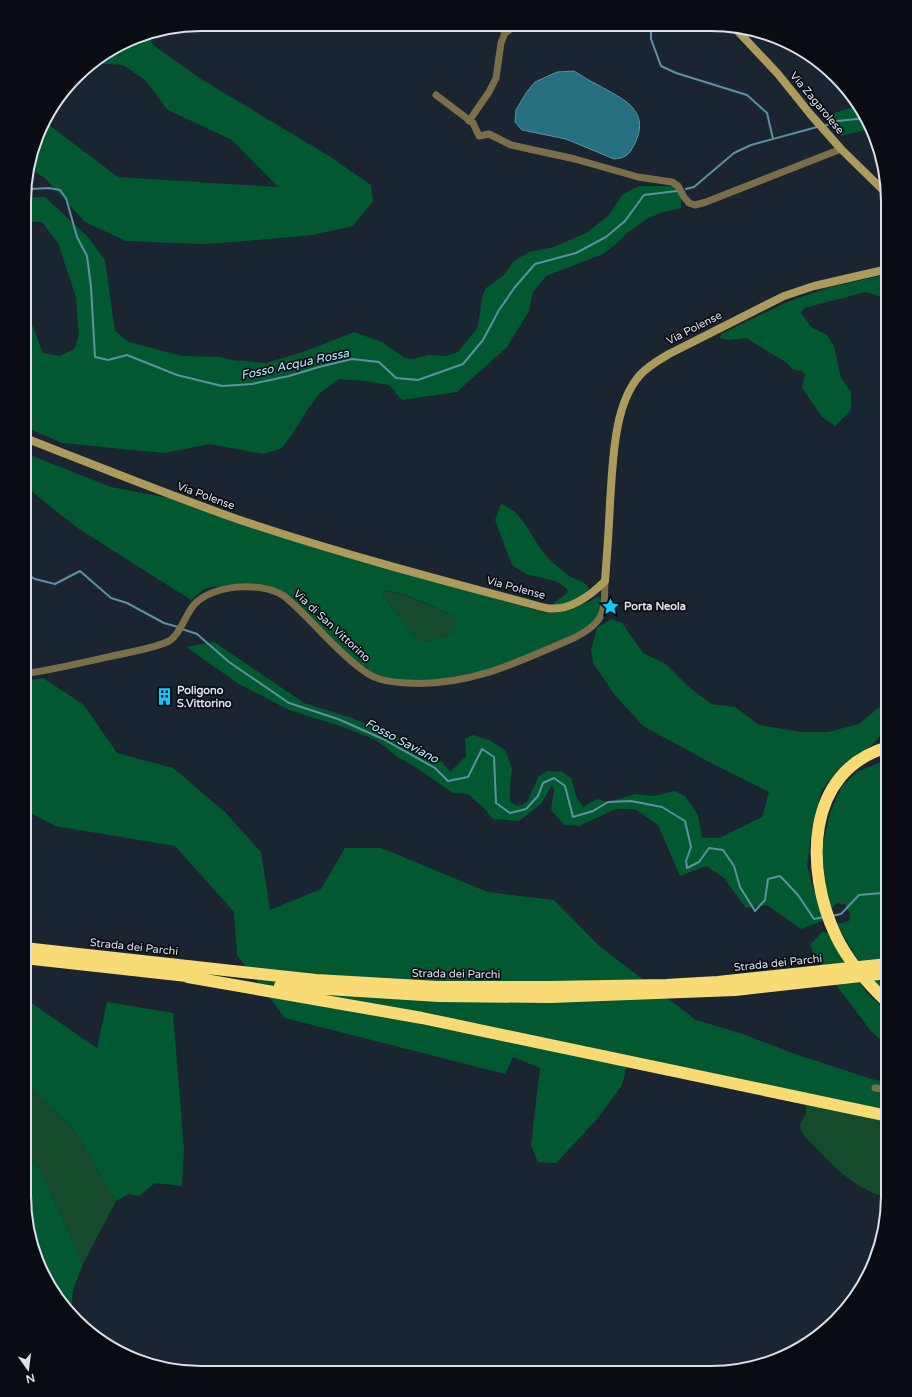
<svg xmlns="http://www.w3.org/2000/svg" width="912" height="1397" font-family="'Varela Round',sans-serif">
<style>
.green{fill:#154a2d}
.forest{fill:#025931;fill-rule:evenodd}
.water{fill:#266f80;stroke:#5c91a0}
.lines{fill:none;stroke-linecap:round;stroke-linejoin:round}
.stream{stroke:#5c91a0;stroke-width:2}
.street{stroke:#7b6f49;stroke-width:7}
.secondary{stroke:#ad9b5c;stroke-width:8}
.highway{stroke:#f9db76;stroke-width:12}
.highway-bridge{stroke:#f9db76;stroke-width:12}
.labels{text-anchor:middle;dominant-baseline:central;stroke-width:3.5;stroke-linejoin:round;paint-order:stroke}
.street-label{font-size:11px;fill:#dbe1eb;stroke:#090d13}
.poi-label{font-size:11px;font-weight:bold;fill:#dbe1eb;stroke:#090d13;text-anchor:start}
.water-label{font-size:12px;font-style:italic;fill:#b5eeff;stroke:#090d13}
.rim{fill:none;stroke:#dbe1eb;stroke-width:2}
</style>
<rect width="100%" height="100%" fill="#1b2431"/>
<!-- green -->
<path class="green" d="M384,590C409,595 433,606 456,618V627L450,635L426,642L416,638L382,595Z
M24,1084L38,1095L73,1128L116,1201L83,1264L41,1172L24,1149Z
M806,1103L888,1121V1198C858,1190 835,1169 815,1147C810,1142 803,1136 801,1130C798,1123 804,1119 806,1113C806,1110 806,1107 806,1103Z"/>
<!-- forest -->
<path class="forest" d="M144,33H148L153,45L201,79L329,156L371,185L373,201L353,226L313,235L235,242L202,244L126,241L85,222L45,178L29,168L45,122L118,177L278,187L232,140L168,110L145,80L123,65L93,63Z
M836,77L851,93L872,128L841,136L828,115L853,107Z
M639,186H672L678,188L681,196V208L660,213L645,220L627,233L616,244L603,254L546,276L533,292L529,311L507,347L457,392L402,400L389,385L364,381L339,379L320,393L307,410L297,427L282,448L263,454L210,444L164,453L62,443L25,427V316L31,322L43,353L60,356L74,349L79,336L76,297L58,243L42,222H30L25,224L26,198L45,197L87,236L105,260L115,331L129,342L182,356L220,357L232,360L266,363L306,351L354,332L382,342L405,358L413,359L428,355L446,356L458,352L478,327L482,297L486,288L503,276L514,261L529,252L554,247L586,233L608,216L623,194Z
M888,274V296L882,297L866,292L804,308L801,313L811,327L827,335L834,346L841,378L851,392V410L835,426L822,417L802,388L805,374L802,371L792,369L787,363L746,338L729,340L720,338L721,334L787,302L827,288Z
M25,453L111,487L169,498L423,578L547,613C567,612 583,605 599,596L601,601L600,614L593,622L579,632L516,660L459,678L427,681L390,679L375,675L352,658L291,598L250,585L211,587L203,590L191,600L76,527L25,486ZM384,590C409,594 434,606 456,618V627L450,635L426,642L416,638L382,595Z
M501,504C525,512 532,542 549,559C556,565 564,572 571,577C579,582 583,579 589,588L587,595L555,607L554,603L568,592L567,589L558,582L526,574L512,565L495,520Z
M611,619L622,623L643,653L666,664L688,686L711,704L735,707L759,725L802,732H828L859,724L888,700V726L872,745L839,769L822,790L813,823L807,865L814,891L826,887L822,848L830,813L842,786L857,772L888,759V948L882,951L888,957V996C866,975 851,950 837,924L849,921L850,914L845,904L836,903L822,921L801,929L767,905L746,908L724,878L706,866L680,876L658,825L635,809H616L579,826L564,825L551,810L554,790L552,785L541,804L519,821L493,819L483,807L468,794L453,793L414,766L399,758L376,740L340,726L289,710L239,684L186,647L214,642L304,703L352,718L426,749L443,763L450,772L466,756L465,739L473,735L489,740L505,750L512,768L510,787V802L518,806L527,802L539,776L547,771L562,772L571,778L577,798L583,807L597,799L608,802L636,794L653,796L675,791L685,796L698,815L702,838H719L762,817L769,792L711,763L643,726L614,694L593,663L591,650L597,628Z
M43,678L84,705L117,753L173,768L225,812L261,852L270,910L321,889L345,848H381L488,892L554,900L598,945L696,1020L743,1034L792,1053L871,1079L888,1082V1114L627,1065L622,1085L598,1118L556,1163L538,1162L531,1145L540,1068L513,1057L505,1074L285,1018L237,955L234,912L175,846L55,826L25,810V681Z
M822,932L828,933L844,961L867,993L888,1013V1047L871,1031L815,957L810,945Z
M24,998L97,1048L107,1002L173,1013L184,1148L182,1186L155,1183L139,1196L129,1194L116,1201L73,1128L38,1095L24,1084Z
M24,1149L41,1172L83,1264L73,1290L71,1314L61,1304L38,1264L24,1196Z"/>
<!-- water -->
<path class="water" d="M574,71C582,76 590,81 598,85C621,98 650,109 636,141C630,153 628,158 614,159L566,139L522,130L515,122L516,110L526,93L535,82L557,72Z"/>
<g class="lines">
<!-- stream -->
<path class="stream" d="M532,25L547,29L569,25
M651,25V39L661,66L676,73L747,95L767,113L773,139
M824,126L838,121L866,118
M686,189L694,187L734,153L751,145L817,127
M26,195L31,189L49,188L60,190L66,198L77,237L87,256L91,287L95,357L108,360L127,355L177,375L222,386L252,384L289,376L319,367L352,359L379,362L396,378L418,380L463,364L483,340L499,310L515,287L535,264L576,253L606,237L625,221L644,195L677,191
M25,573L35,579L55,584L80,571L111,598L127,603L164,623L178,627
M182,629L197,634L229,662L289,703L338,719L383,739L435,768L448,781L468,777L482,749L494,757L496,803L510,813L526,809L538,796L543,783L554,778L565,786L573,817L593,811L608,802L631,801L662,807L685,821L691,847L686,861L687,868L699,862L709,848L723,850L734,866L740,887L755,911L765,900L768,879L780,876L798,895L814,919L824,917
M832,916L841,914L859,895L882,893L888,894"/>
<!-- street -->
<path class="street" d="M499,25L505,33
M436,95L473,123L479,136L489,134L511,145L575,159L638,177L672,182L678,186L684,197L689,203L695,205L706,202L841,149
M469,121L489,92L496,78L501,43L505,33L516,25
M25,674C56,669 86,662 117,655C134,651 151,649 167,642C179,637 185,616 193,606C211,584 262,581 284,596C312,619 334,650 364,671C377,681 392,682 407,683C470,687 520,661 576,637C606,621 604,612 605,581
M875,1088L888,1090"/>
<!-- secondary -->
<path class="secondary" d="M733,26L778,74L811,115L841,149L887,194
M25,438C97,466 168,495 240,520C341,554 444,581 546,608C569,612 590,596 605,581C607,555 609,528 610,502C613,464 613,405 640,375C648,366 659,360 669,354L784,296L814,286L888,269"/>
<!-- highway -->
<path class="highway" d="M24,948L316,980L438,987H549
M24,958L196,977
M188,977L422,1018L888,1116
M280,986L439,996L550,997
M888,1003C868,984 848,961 836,936C805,871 804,771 888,747"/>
<!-- highway-bridge -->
<path class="highway-bridge" d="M549,987L666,985L718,982L888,964
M550,997L735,990L888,973"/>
</g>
<!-- icons -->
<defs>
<symbol id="sight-bare" viewBox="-9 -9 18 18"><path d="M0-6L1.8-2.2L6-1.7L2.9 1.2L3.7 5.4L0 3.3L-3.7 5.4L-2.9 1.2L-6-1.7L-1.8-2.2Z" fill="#10cafa" stroke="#090d13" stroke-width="2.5" paint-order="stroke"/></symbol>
<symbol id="building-bare" viewBox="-9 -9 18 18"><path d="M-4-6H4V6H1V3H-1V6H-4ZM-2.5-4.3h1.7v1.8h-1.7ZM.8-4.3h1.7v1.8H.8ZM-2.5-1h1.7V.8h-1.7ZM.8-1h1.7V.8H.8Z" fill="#10cafa" stroke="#090d13" stroke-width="2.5" paint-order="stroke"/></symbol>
</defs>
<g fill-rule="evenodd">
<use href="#sight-bare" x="598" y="594" width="25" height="25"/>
<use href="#building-bare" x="152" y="684" width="25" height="25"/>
</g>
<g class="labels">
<!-- street labels -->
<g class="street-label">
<text transform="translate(817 103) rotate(50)">Via Zagarolese</text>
<text transform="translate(694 328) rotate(-27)">Via Polense</text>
<text transform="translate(206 496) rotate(20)">Via Polense</text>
<text transform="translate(516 588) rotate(15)">Via Polense</text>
<text transform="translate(332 626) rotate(43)">Via di San Vittorino</text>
<text transform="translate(134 947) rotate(6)">Strada dei Parchi</text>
<text transform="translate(778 963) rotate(-6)">Strada dei Parchi</text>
<text transform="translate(456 974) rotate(1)">Strada dei Parchi</text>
</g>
<!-- poi labels -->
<g class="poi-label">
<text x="624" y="606">Porta Neola</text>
<text x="177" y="690">Poligono<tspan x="177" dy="13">S.Vittorino</tspan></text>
</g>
<!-- water labels -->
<g class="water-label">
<text transform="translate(295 364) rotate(-12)">Fosso Acqua Rossa</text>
<text transform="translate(402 741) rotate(28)">Fosso Saviano</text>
</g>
</g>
<!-- crop -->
<path d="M0 0H912V1397H0ZM201 31H711A170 170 0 0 1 881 201V1196A170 170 0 0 1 711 1366H201A170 170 0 0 1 31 1196V201A170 170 0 0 1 201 31Z" fill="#090d13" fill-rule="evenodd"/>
<path class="rim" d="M201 31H711A170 170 0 0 1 881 201V1196A170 170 0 0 1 711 1366H201A170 170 0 0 1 31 1196V201A170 170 0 0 1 201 31Z"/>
<!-- north arrow -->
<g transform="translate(28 1369) rotate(166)" stroke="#090d13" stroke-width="3" paint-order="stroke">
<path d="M0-3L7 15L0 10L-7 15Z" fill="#dbe1eb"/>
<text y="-6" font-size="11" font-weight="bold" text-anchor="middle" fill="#dbe1eb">N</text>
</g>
</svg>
